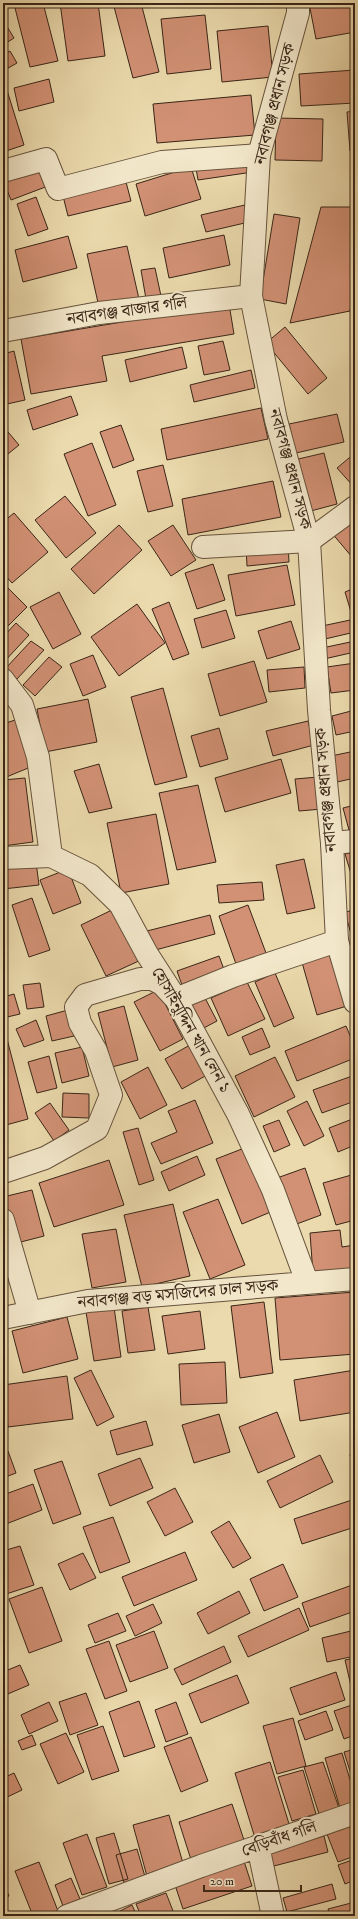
<svg xmlns="http://www.w3.org/2000/svg" width="358" height="1919" font-family="'IM FELL DW Pica','Noto Serif Bengali',serif">
<style>
.building{fill:#d29175;stroke:#392517}
.lines{fill:none;stroke-linecap:round;stroke-linejoin:round}
.minor-casing{stroke:#66523c;stroke-width:24}
.tertiary-casing{stroke:#66523c;stroke-width:24}
.minor{stroke:#f2e7ca;stroke-width:22}
.tertiary{stroke:#f2e7ca;stroke-width:22}
.labels{text-anchor:middle;dominant-baseline:central;stroke-width:4;stroke-linejoin:round;paint-order:stroke}
.street-label{font-size:17px;fill:#392517;stroke:#f2e7ca}
</style>
<rect width="100%" height="100%" fill="#ebdaad"/>
<filter id="stains"><feTurbulence type="fractalNoise" baseFrequency=".005" numOctaves="4"/><feColorMatrix values="0 0 0 0 .2 0 0 0 0 .09 0 0 0 0 .02 0 0 0 .5 -.17"/></filter>
<radialGradient id="worn" r=".72"><stop offset=".6" stop-color="#630" stop-opacity="0"/><stop offset="1" stop-color="#630" stop-opacity=".3"/></radialGradient>
<!-- building -->
<path class="building" d="M43,3L58,61L30,67L14,4Z
M60,3H98L105,56L68,61Z
M113,3H141L159,72L133,78Z
M210,3H243L210,6Z
M309,3H355V32L316,39Z
M205,15L211,69L167,74L161,19Z
M3,20L14,38L3,45Z
M268,26L273,77L222,82L217,31Z
M10,51L17,63L3,71V55Z
M355,70V103L301,106L299,74Z
M49,79L54,102L19,111L14,88Z
M6,87L24,145L3,152V88Z
M251,95L255,135L157,143L153,104Z
M355,111V150L350,151L347,112Z
M276,118L323,119L322,161L275,160Z
M251,160L253,172L198,180L196,168Z
M41,166L48,186L11,200L3,180Z
M191,167L201,199L145,216L136,184Z
M126,182L131,201L68,216L63,196Z
M36,197L48,229L28,236L17,204Z
M245,205L249,222L206,232L201,215Z
M321,207H355V291L353,292L350,311L290,323Z
M274,214L300,218L286,304L260,299Z
M224,235L230,265L169,278L163,248Z
M68,236L77,268L23,282L15,250Z
M127,246L139,299L99,307L87,254Z
M155,268L161,296L146,299L141,270Z
M229,304L234,334L102,356L107,381L31,394L21,339Z
M285,327L327,378L308,394L266,343Z
M223,341L230,370L204,375L198,346Z
M182,347L187,368L130,382L125,360Z
M14,351L25,400L7,404L3,386V354Z
M251,370L255,388L194,402L190,385Z
M71,396L78,415L33,430L27,410Z
M261,408L268,439L167,460L161,429Z
M337,414L344,442L296,453L289,424Z
M121,425L134,460L113,468L100,432Z
M3,426L19,445L3,458Z
M92,443L116,505L88,516L64,454Z
M324,453L337,504L307,512L294,460Z
M355,453V487H354L337,468Z
M163,465L173,506L148,512L137,471Z
M273,481L281,517L188,535L182,499Z
M65,496L96,533L66,558L35,520Z
M14,513L48,552L12,583L3,573V522Z
M355,516V555L352,557L331,532Z
M119,525L142,550L94,594L71,569Z
M173,525L196,560L171,576L148,541Z
M288,544L289,562L247,566L246,548Z
M213,564L225,600L197,609L185,573Z
M287,565L295,605L236,616L228,575Z
M5,585L27,607L3,631V588Z
M355,588V610L351,612L345,592Z
M59,592L81,634L53,649L30,607Z
M169,602L189,654L173,660L152,609Z
M137,604L165,643L119,676L91,637Z
M226,610L235,638L202,648L194,619Z
M355,619V632L325,639L322,626Z
M291,621L300,649L267,659L258,631Z
M16,623L29,635L3,663V637Z
M31,641L44,650L17,679L5,669Z
M355,641V652L324,659L322,648Z
M93,655L106,687L83,696L70,664Z
M49,657L62,667L35,696L23,685Z
M254,661L267,702L220,716L208,674Z
M355,663V690L331,693L327,667Z
M304,667L305,688L269,692L267,670Z
M163,688L187,777L155,785L131,697Z
M3,691L11,700L3,707Z
M88,699L97,742L45,752L37,709Z
M355,710V731L336,735L332,716Z
M15,720L33,766L4,778L3,724Z
M308,721L314,745L273,756L266,731Z
M219,728L228,759L200,767L191,736Z
M355,751V778L337,782L331,756Z
M281,759L291,793L225,812L215,778Z
M99,764L112,808L89,813L74,771Z
M318,777L322,809L299,811L295,779Z
M25,778L33,842L3,846V780Z
M198,785L216,862L177,870L159,793Z
M355,805V829L349,830L343,808Z
M156,814L169,884L121,893L107,823Z
M355,852V887L345,854Z
M304,859L315,908L287,914L276,865Z
M36,862L39,885L3,889V866Z
M68,869L81,903L53,914L40,880Z
M262,882L264,900L219,903L217,885Z
M32,898L50,950L29,957L12,905Z
M248,905L266,953L236,964L219,916Z
M116,908L141,960L106,976L81,925Z
M355,910V949L345,912Z
M210,915L215,934L148,952L143,932Z
M331,950L347,1006L317,1015L301,959Z
M219,956L225,972L183,988L177,971Z
M275,973L294,1018L274,1027L255,982Z
M247,982L265,1019L228,1036L211,998Z
M40,983L44,1007L27,1009L23,985Z
M158,990L183,1039L160,1051L134,1002Z
M14,994L20,1014L3,1018V997Z
M204,996L217,1021L200,1030L186,1005Z
M124,1006L138,1060L112,1067L98,1013Z
M68,1010L74,1036L52,1041L46,1016Z
M36,1020L44,1040L24,1047L16,1029Z
M346,1026L355,1047V1058L297,1081L285,1051Z
M262,1028L270,1047L250,1055L242,1037Z
M7,1039L28,1119L6,1125L3,1115V1040Z
M190,1045L207,1075L182,1089L165,1059Z
M82,1047L89,1076L62,1083L55,1053Z
M49,1056L57,1088L37,1093L28,1062Z
M275,1057L295,1097L254,1117L235,1076Z
M148,1067L167,1105L140,1119L121,1082Z
M355,1075V1101L322,1113L313,1090Z
M63,1093L89,1094V1118L62,1117Z
M195,1100L213,1143L161,1164L151,1143L177,1132L168,1111Z
M307,1101L324,1136L304,1146L287,1111Z
M50,1103L69,1130L54,1141L35,1113Z
M355,1118V1145L338,1152L329,1128Z
M279,1120L290,1145L274,1152L263,1126Z
M138,1128L154,1180L139,1185L123,1132Z
M247,1147L273,1211L242,1224L216,1159Z
M197,1156L205,1175L169,1191L161,1172Z
M109,1160L124,1205L54,1227L39,1183Z
M305,1168L321,1215L294,1225L277,1178Z
M355,1174V1220L336,1225L323,1183Z
M32,1190L44,1236L13,1244L3,1204V1197Z
M218,1199L245,1265L210,1279L183,1212Z
M173,1204L190,1276L142,1287L124,1215Z
M116,1229L126,1282L92,1288L82,1234Z
M340,1230L342,1247L355,1245V1270L313,1274L310,1233Z
M355,1292V1354L280,1360L275,1298Z
M264,1302L273,1373L240,1378L231,1306Z
M114,1307L121,1357L94,1361L86,1312Z
M148,1307L155,1350L128,1353L122,1311Z
M200,1311L205,1349L168,1354L162,1316Z
M67,1317L78,1359L23,1373L12,1331Z
M225,1362L227,1403L181,1405L179,1364Z
M91,1370L114,1417L97,1426L74,1378Z
M355,1370V1412L300,1421L294,1380Z
M67,1376L73,1419L8,1427L3,1385Z
M277,1412L295,1457L258,1473L239,1427Z
M219,1414L230,1452L194,1463L182,1425Z
M146,1421L153,1445L117,1455L110,1431Z
M8,1451L16,1473L3,1478V1453Z
M355,1453V1470L350,1455Z
M320,1455L333,1482L280,1508L267,1481Z
M140,1458L153,1488L110,1506L98,1474Z
M62,1461L81,1514L53,1524L34,1470Z
M33,1484L42,1510L6,1524L3,1515V1495Z
M175,1488L193,1522L165,1536L147,1502Z
M355,1499V1527L302,1544L294,1519Z
M113,1517L130,1562L100,1573L83,1527Z
M229,1521L251,1558L233,1568L211,1532Z
M20,1546L34,1585L3,1595V1551Z
M185,1552L197,1580L134,1606L122,1577Z
M83,1553L96,1578L70,1590L58,1564Z
M283,1564L298,1597L264,1611L250,1579Z
M355,1584V1611L310,1627L302,1603Z
M42,1587L62,1641L29,1653L9,1599Z
M239,1591L250,1613L208,1634L197,1613Z
M153,1604L162,1623L135,1636L126,1616Z
M299,1608L309,1630L248,1657L238,1636Z
M118,1613L126,1631L95,1643L88,1625Z
M355,1630V1656L327,1662L322,1638Z
M154,1631L168,1668L130,1682L116,1645Z
M109,1641L127,1691L105,1699L86,1649Z
M224,1646L231,1662L182,1685L174,1669Z
M355,1658V1685L351,1686L345,1660Z
M20,1665L29,1685L3,1696V1672Z
M336,1672L345,1700L300,1715L290,1688Z
M237,1675L249,1703L201,1723L189,1694Z
M86,1693L98,1725L70,1735L59,1702Z
M139,1701L155,1747L124,1757L109,1712Z
M49,1702L58,1721L29,1734L21,1715Z
M176,1702L188,1734L166,1742L155,1710Z
M355,1704V1735L344,1739L334,1711Z
M326,1711L333,1730L305,1740L298,1721Z
M293,1718L306,1766L277,1774L263,1726Z
M103,1726L119,1771L92,1780L77,1735Z
M66,1733L84,1772L58,1784L40,1744Z
M32,1735L36,1745L22,1750L18,1741Z
M191,1737L208,1781L181,1792L164,1747Z
M355,1749V1787L344,1752Z
M342,1753L355,1796V1803L340,1808L325,1758Z
M270,1762L290,1827L255,1838L235,1773Z
M323,1762L339,1808L319,1814L304,1767Z
M303,1770L316,1814L292,1821L278,1777Z
M14,1773L22,1790L3,1799V1778Z
M232,1804L247,1849L193,1866L179,1822Z
M169,1815L185,1870L148,1880L133,1825Z
M355,1818V1856L338,1862L325,1829Z
M114,1833L128,1879L109,1884L96,1838Z
M87,1834L107,1887L82,1895L63,1843Z
M324,1836L328,1852L270,1867L266,1851Z
M137,1849L146,1880L125,1886L116,1855Z
M243,1858L252,1886L183,1909L174,1882Z
M355,1859V1880L345,1884L338,1865Z
M39,1862L58,1911L45,1916H33L15,1871Z
M71,1878L80,1899L63,1906L55,1885Z
M3,1882L9,1896L3,1899Z
M332,1884L336,1899L287,1912L283,1898Z
M166,1893L175,1916H141L136,1904Z
M355,1902V1916H330L328,1909Z
M132,1905L137,1916H115L114,1914Z
M269,1911L270,1916H248Z"/>
<g class="lines">
<defs>
<path id="minor" d="M3,171L46,159L58,189L162,162L259,155
M3,331L99,313L251,296
M203,547L309,541L355,507
M3,680L22,705L38,757L51,856
M332,843L355,841
M3,858L51,856L90,875L120,904L147,954L176,999L238,1114L273,1190L307,1282
M3,1172L45,1158L97,1129L111,1095L96,1051L80,1023L76,1007L85,995L140,979H152L162,984L176,999L233,976L337,941
M3,1220L30,1313
M3,1318L88,1301L355,1279
M258,1846L273,1916
M67,1916L201,1866L355,1813"/>
<path id="tertiary" d="M298,3V13L259,155L251,296L276,420L309,541L319,710L332,843L337,941L355,1002"/>
</defs>
<!-- minor casing -->
<use href="#minor" class="minor-casing"/>
<!-- tertiary casing -->
<use href="#tertiary" class="tertiary-casing"/>
<!-- minor -->
<use href="#minor" class="minor"/>
<!-- tertiary -->
<use href="#tertiary" class="tertiary"/>
</g>
<g class="labels">
<!-- street labels -->
<g class="street-label">
<text transform="translate(275 104) rotate(-76)">নবাবগঞ্জ প্রধান সড়ক</text>
<text transform="translate(127 311) rotate(-8)">নবাবগঞ্জ বাজার গলি</text>
<text transform="translate(290 469) rotate(75)">নবাবগঞ্জ প্রধান সড়ক</text>
<text transform="translate(326 790) rotate(-95)">নবাবগঞ্জ প্রধান সড়ক</text>
<text transform="translate(191 1030) rotate(60)">হোসাইনুদ্দিন খান লেন ১</text>
<text transform="translate(178 1294) rotate(-5)">নবাবগঞ্জ বড় মসজিদের ঢাল সড়ক</text>
<text transform="translate(279 1839) rotate(-19)">বেড়িবাঁধ গলি</text>
</g>
</g>
<!-- margin -->
<rect width="358" height="1919" fill="none" stroke="#ebdaad" stroke-width="16"/>
<rect x="4" y="4" width="350" height="1911" fill="none" stroke="#392517" stroke-width="2"/>
<rect x="8" y="8" width="342" height="1903" fill="none" stroke="#392517"/>
<!-- scale -->
<path d="M204 1885v6h97v-6" fill="none" stroke="#392517" stroke-width="2"/>
<text x="210" y="1885" font-size="12" fill="#392517" stroke="#f2e7ca" stroke-width="3" paint-order="stroke">20 m</text>
<rect width="100%" height="100%" filter="url(#stains)"/>
<rect width="100%" height="100%" fill="url(#worn)"/>
</svg>
